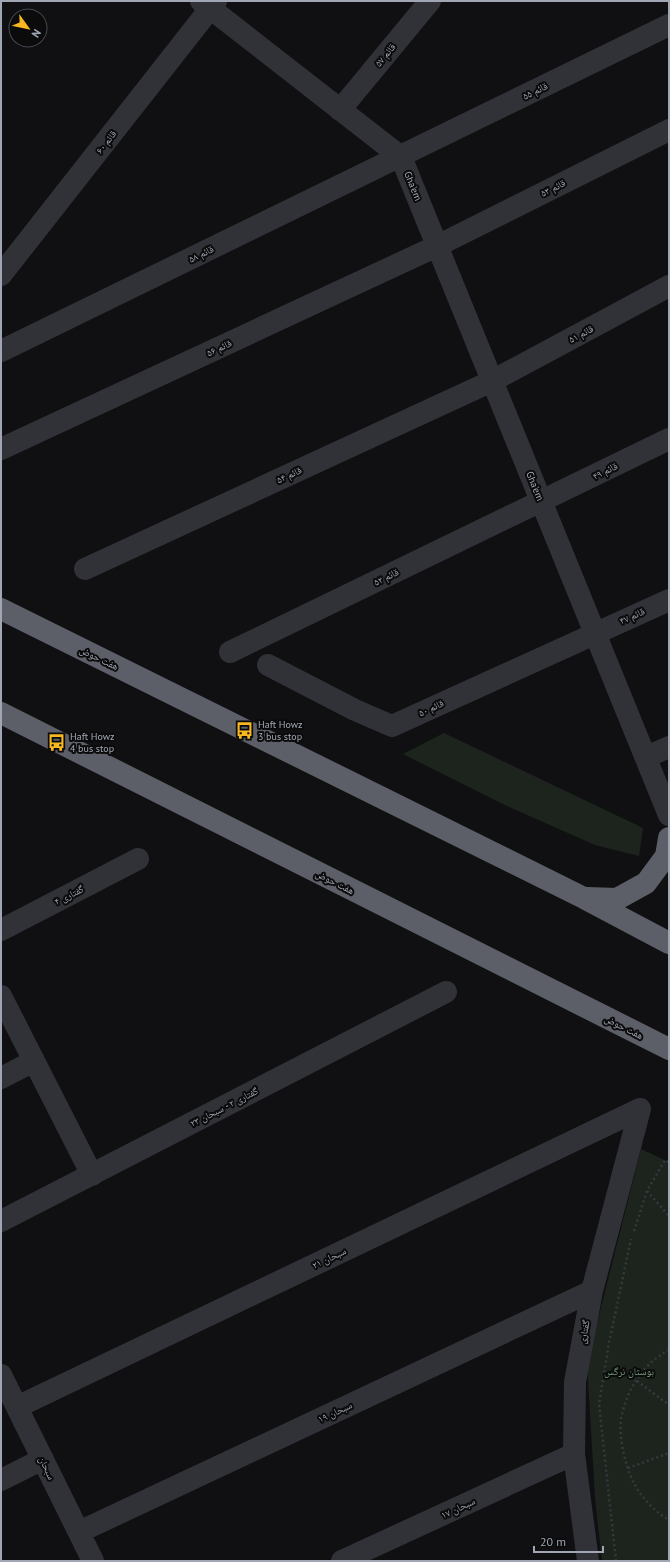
<svg xmlns="http://www.w3.org/2000/svg" width="670" height="1562" font-family="'PT Sans','Noto Naskh Arabic',sans-serif">
<style>
.green{fill:#1c241d}
.lines{fill:none;stroke-linecap:round;stroke-linejoin:round}
.path{stroke:#37393e;stroke-width:2.5;stroke-dasharray:2 3;stroke-linecap:butt}
.minor{stroke:#313237;stroke-width:22}
.highway{stroke:#5d5f68;stroke-width:22}
.labels{text-anchor:middle;dominant-baseline:central;stroke-width:4;stroke-linejoin:round;paint-order:stroke}
.street-label{font-size:10px;fill:#a0a6b3;stroke:#0b0b0c}
.poi-label{font-size:10px;fill:#a0a6b3;stroke:#0b0b0c;text-anchor:start}
.park-label{font-size:10px;fill:#769f7a;stroke:#0b0b0c}
</style>
<rect width="100%" height="100%" fill="#101012"/>
<!-- green -->
<path class="green" d="M444,733L643,828L639,856L595,845L507,806L403,754Z
M641,1149L669,1162V1561H602L595,1498L587,1363Z"/>
<g class="lines">
<!-- path -->
<path class="path" d="M647,1191L669,1216
M634,1231L647,1191L665,1160L669,1162
M669,1350C644,1363 628,1388 622,1414C617,1431 625,1467 634,1483C640,1496 656,1513 669,1520
M637,1381L669,1405
M628,1468L669,1453
M616,1561L599,1404L609,1343L631,1239"/>
<!-- minor -->
<path class="minor" d="M201,1L401,157L669,815
M340,110L430,1
M1,275L216,1
M1,351L669,25
M1,449L437,246L669,130
M85,569L492,381L669,286
M230,652L669,439
M268,665L355,710L392,726L669,600
M646,757L669,747
M1,930L138,859
M1,996L92,1175
M1,1078L34,1061
M1,1221L446,992
M1,1375L93,1561
M17,1407L640,1109
M1,1480L43,1459
M79,1532L592,1291
M342,1561L574,1454
M588,1561L574,1454L575,1382L592,1291L640,1109"/>
<!-- highway -->
<path class="highway" d="M1,609L584,898L669,943
M1,713L669,1049
M587,898L617,899L646,883L666,856L669,838"/>
</g>
<!-- icons -->
<defs>
<symbol id="bus-bare" viewBox="-9 -9 18 18"><path d="M-5-6H5V4H4V6H2V4H-2V6H-4V4H-5ZM-3.5-4V0h7V-4ZM-3.5 1.2v1.5H-2V1.2ZM2 1.2v1.5H3.5V1.2Z" fill="#f9b720" stroke="#0b0b0c" stroke-width="2.5" paint-order="stroke"/></symbol>
</defs>
<g fill-rule="evenodd">
<use href="#bus-bare" x="232" y="718" width="25" height="25"/>
<use href="#bus-bare" x="44" y="730" width="25" height="25"/>
</g>
<g class="labels">
<!-- street labels -->
<g class="street-label">
<text transform="translate(385 55) rotate(-51)">قائم ۵۷</text>
<text transform="translate(535 91) rotate(-26)">قائم ۵۵</text>
<text transform="translate(106 142) rotate(-52)">قائم ۶۰</text>
<text transform="translate(413 186) rotate(68)">Gha'em</text>
<text transform="translate(553 188) rotate(-27)">قائم ۵۳</text>
<text transform="translate(201 254) rotate(-26)">قائم ۵۸</text>
<text transform="translate(581 334) rotate(-28)">قائم ۵۱</text>
<text transform="translate(219 348) rotate(-25)">قائم ۵۶</text>
<text transform="translate(605 471) rotate(-26)">قائم ۴۹</text>
<text transform="translate(289 475) rotate(-25)">قائم ۵۴</text>
<text transform="translate(535 486) rotate(68)">Gha'em</text>
<text transform="translate(386 577) rotate(-26)">قائم ۵۲</text>
<text transform="translate(632 616) rotate(-24)">قائم ۴۷</text>
<text transform="translate(99 658) rotate(26)">هفت حوض</text>
<text transform="translate(431 708) rotate(-25)">قائم ۵۰</text>
<text transform="translate(335 882) rotate(27)">هفت حوض</text>
<text transform="translate(69 895) rotate(-27)">گفتاری ۴</text>
<text transform="translate(624 1027) rotate(27)">هفت حوض</text>
<text transform="translate(224 1107) rotate(-27)">گفتاری ۲ - سبحان ۲۳</text>
<text transform="translate(329 1258) rotate(-26)">سبحان ۲۱</text>
<text transform="translate(584 1332) rotate(-79)">گفتاری</text>
<text transform="translate(335 1412) rotate(-25)">سبحان ۱۹</text>
<text transform="translate(47 1468) rotate(64)">سبحان</text>
<text transform="translate(458 1508) rotate(-25)">سبحان ۱۷</text>
</g>
<!-- poi labels -->
<g class="poi-label">
<text x="258" y="724">Haft Howz<tspan x="258" dy="12">3 bus stop</tspan></text>
<text x="70" y="736">Haft Howz<tspan x="70" dy="12">4 bus stop</tspan></text>
</g>
<!-- park labels -->
<g class="park-label">
<text x="629" y="1371">بوستان نرگس</text>
</g>
</g>
<!-- border -->
<rect width="670" height="1562" fill="none" stroke="#a0a6b3" stroke-width="4"/>
<!-- north arrow -->
<g transform="translate(28 28) rotate(123)"><circle r="19" fill="#0b0b0c" stroke="#47494f"/>
<path d="M0-3L7 15L0 10L-7 15Z" fill="#f9b720"/>
<text y="-6" font-size="11" font-weight="bold" text-anchor="middle" fill="#a0a6b3">N</text>
</g>
<!-- scale -->
<path d="M534 1546v6h69v-6" fill="none" stroke="#a0a6b3" stroke-width="2"/>
<text x="540" y="1546" font-size="12" fill="#a0a6b3" stroke="#0b0b0c" stroke-width="3" paint-order="stroke">20 m</text>
</svg>
